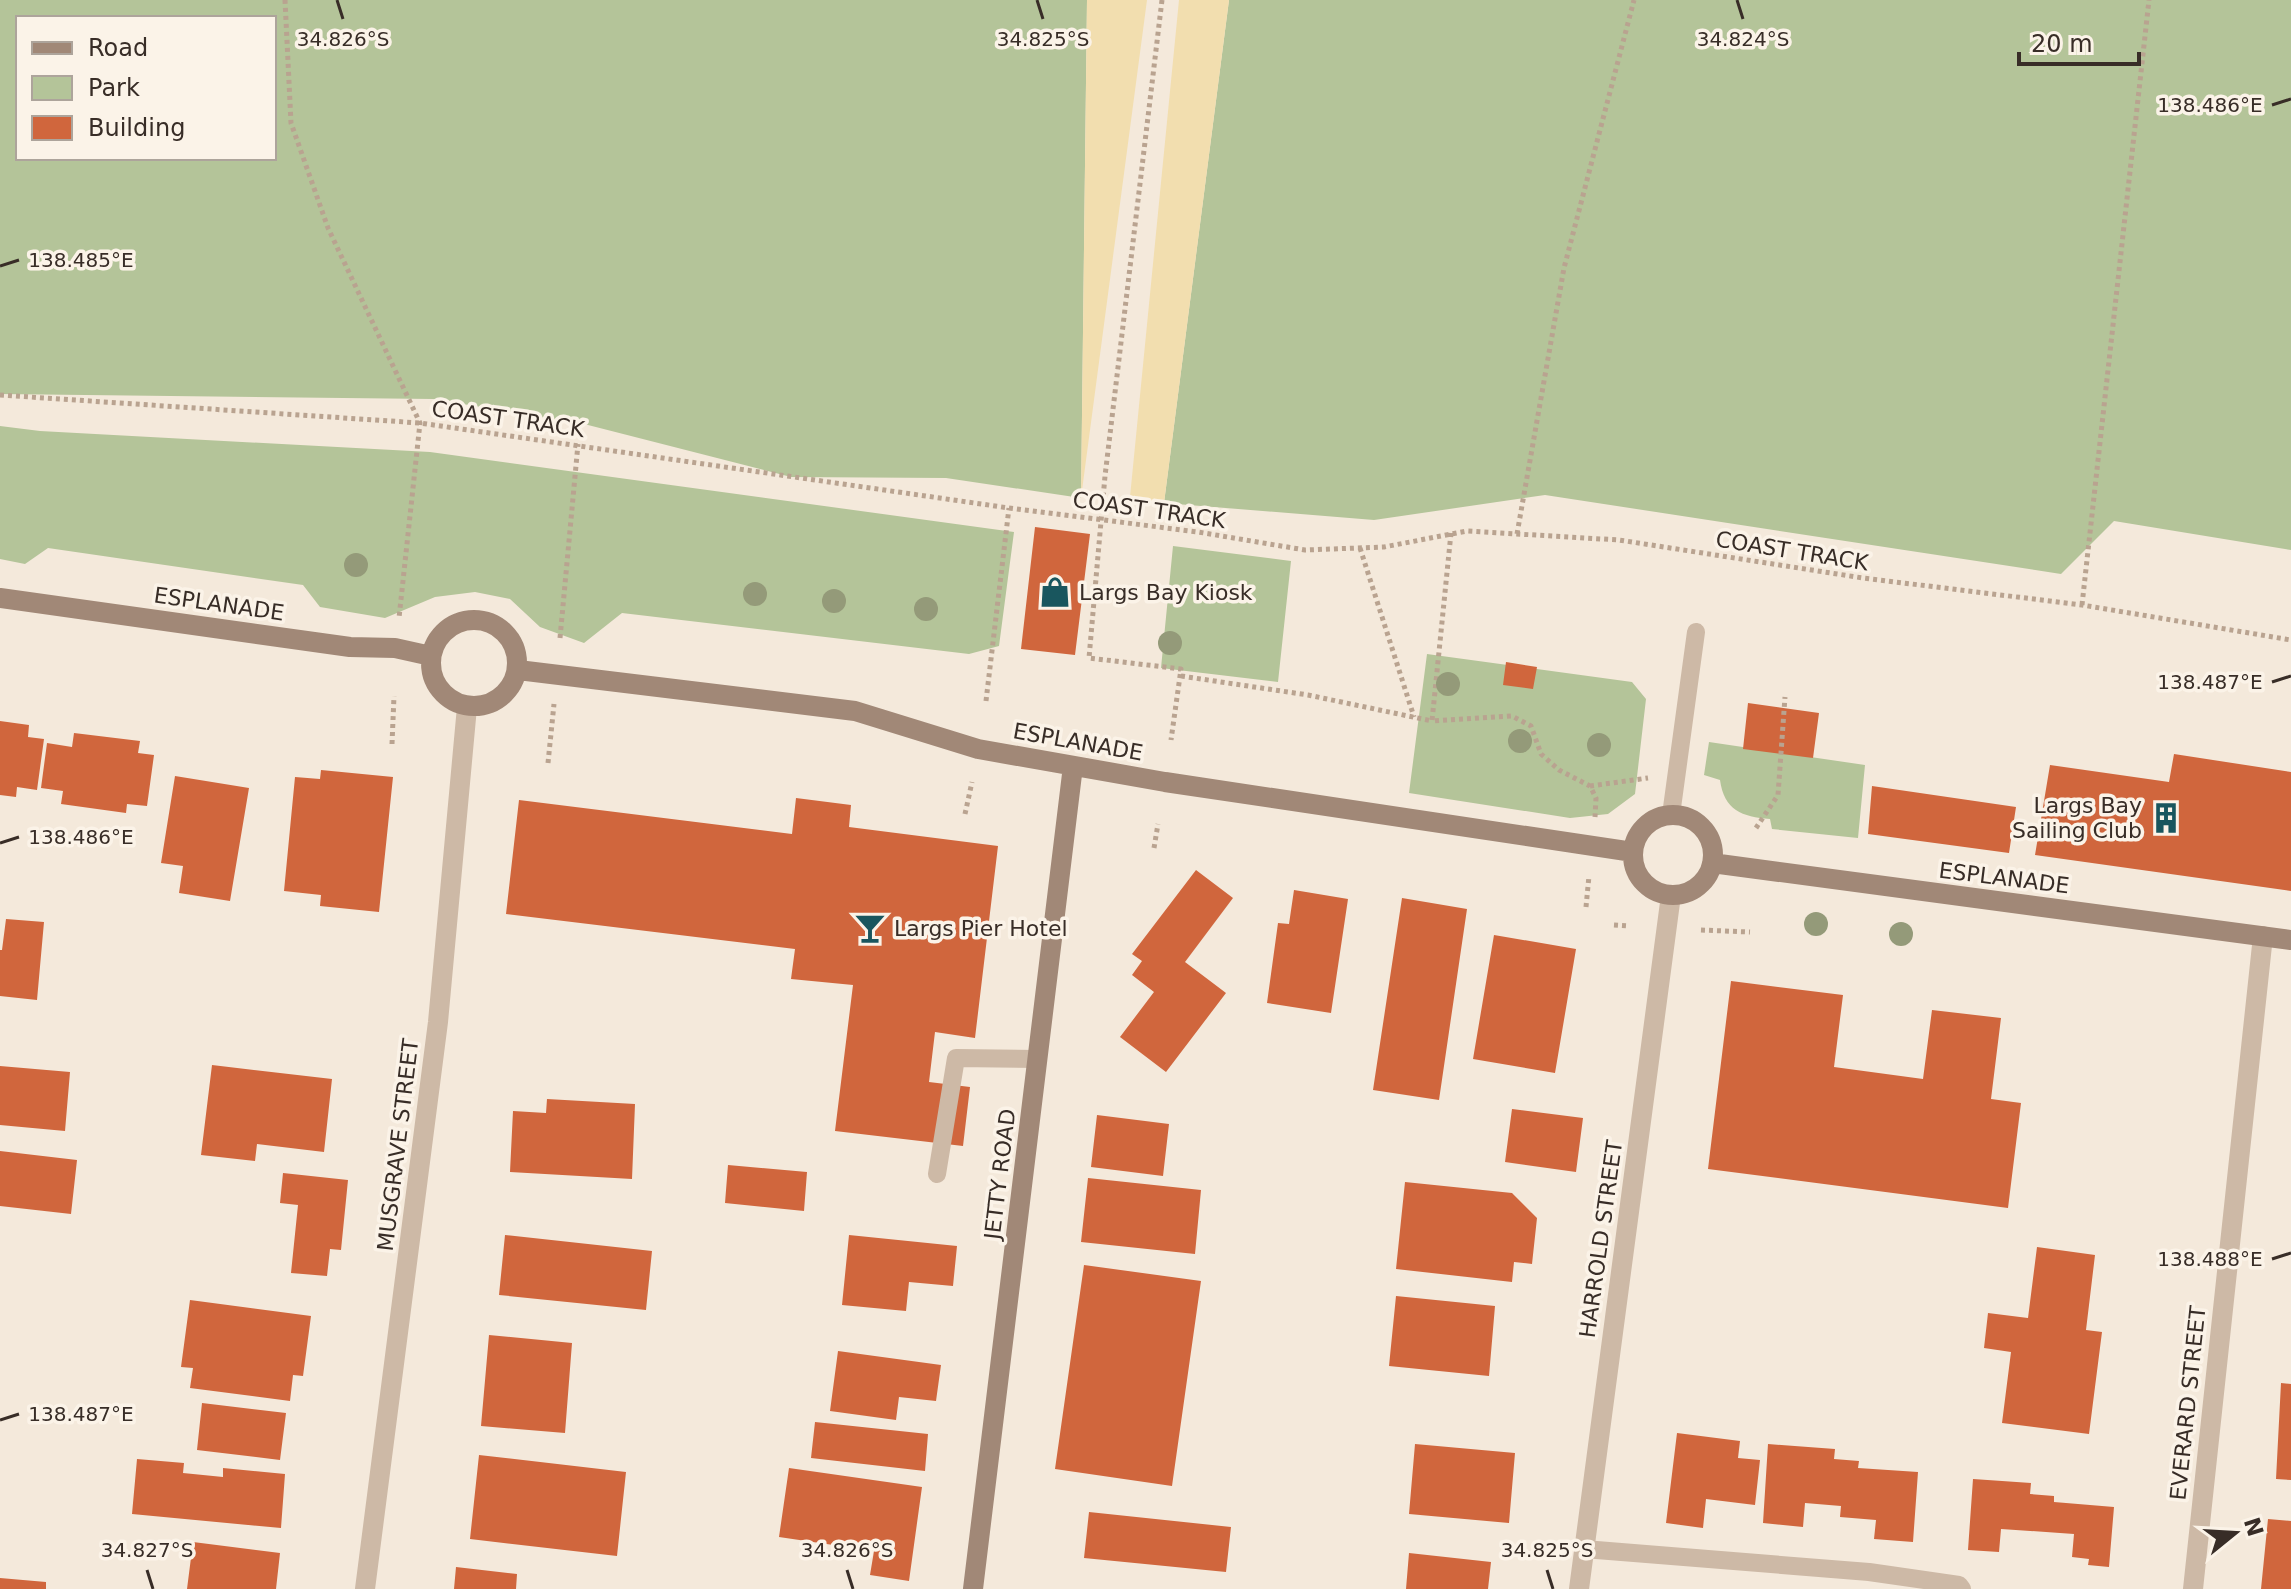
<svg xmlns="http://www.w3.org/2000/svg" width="2291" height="1589" font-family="'DejaVu Sans',sans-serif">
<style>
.green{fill:#b4c499;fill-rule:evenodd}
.sand{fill:#f2deaf}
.building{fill:#d0663d}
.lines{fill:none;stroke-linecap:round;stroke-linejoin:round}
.path{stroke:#b9a390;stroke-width:5;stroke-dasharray:4 4;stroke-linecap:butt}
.lane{stroke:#cdb9a6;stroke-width:18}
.street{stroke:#cdb9a6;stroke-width:20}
.secondary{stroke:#a18877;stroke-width:20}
.tree{fill:#949a79}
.ticks{fill:none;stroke:#382d27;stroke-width:3}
.labels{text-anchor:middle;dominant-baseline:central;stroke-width:7;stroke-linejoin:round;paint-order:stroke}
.street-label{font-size:22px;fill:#382d27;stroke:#fbf3e8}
.poi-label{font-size:22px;fill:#382d27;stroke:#fbf3e8;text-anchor:start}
.ticks-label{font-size:20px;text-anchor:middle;fill:#382d27;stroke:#fbf3e8;stroke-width:7;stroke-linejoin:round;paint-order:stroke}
</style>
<rect width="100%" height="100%" fill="#f4e9db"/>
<!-- green -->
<path class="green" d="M0,0H1087L1081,498L946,478L791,477L588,425L433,399L0,394ZM18,18H274V158H18Z
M1229,0H2291V550L2114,521L2061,574L1545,495L1374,520L1164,503Z
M0,426L40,431L430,452L1014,532L999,646L969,654L622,613L584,643L540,627L510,599L475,592L435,597L385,618L320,607L303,585L48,548L25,564L0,559Z
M1173,546L1291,561L1278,682L1161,668Z
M1427,654L1632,682L1646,699L1635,794L1608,814L1570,818L1409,793Z
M1709,742L1865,765L1858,838L1772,829L1770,819C1742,817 1724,810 1720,780L1704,775Z"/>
<!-- sand -->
<path class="sand" d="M1087,0H1147L1081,498Z
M1179,0H1229L1164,503L1130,497Z"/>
<!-- building -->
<path class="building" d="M1035,527L1090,534L1075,655L1021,649Z
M1506,662L1537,667L1533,689L1503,685Z
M1748,703L1819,713L1813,758L1743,749Z
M0,721L29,725L28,737L44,739L37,790L17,787L16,797L0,795Z
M74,733L140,741L138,753L154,755L147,806L127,804L126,813L61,804L63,791L41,788L47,743L72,747Z
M2174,754L2291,772V891L2035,855L2050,765L2169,782Z
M321,770L393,777L379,912L320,906L321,895L284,891L295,777L320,779Z
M175,776L249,788L230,901L179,893L183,866L161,863Z
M1872,786L2016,807L2009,853L1868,834Z
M796,798L851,805L849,827L998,846L975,1038L935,1032L929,1082L970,1087L963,1146L835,1131L853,985L791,979L795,949L506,914L519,800L792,834Z
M1196,870L1233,898L1185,962L1226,993L1166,1072L1120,1037L1154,992L1132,975L1142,961L1132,954Z
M1294,890L1348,899L1331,1013L1267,1003L1278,923L1289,924Z
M1402,898L1467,909L1439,1100L1373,1090Z
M6,919L44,922L37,1000L0,996V950H2Z
M1494,935L1576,949L1555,1073L1473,1059Z
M1731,981L1843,995L1834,1067L1923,1079L1932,1010L2001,1018L1991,1099L2021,1103L2008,1208L1708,1169Z
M212,1065L332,1079L324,1152L257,1144L255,1161L201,1155Z
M0,1066L70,1072L65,1131L0,1125Z
M547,1099L635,1104L632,1179L510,1172L513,1111L546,1113Z
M1512,1109L1583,1118L1576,1172L1505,1162Z
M1097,1115L1169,1124L1163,1176L1091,1167Z
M0,1151L77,1160L71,1214L0,1206Z
M728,1165L807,1172L804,1211L725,1203Z
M283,1173L348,1180L341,1250L330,1249L327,1276L291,1273L298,1205L280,1203Z
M1088,1178L1201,1190L1195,1254L1081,1242Z
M1405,1182L1512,1193L1537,1218L1532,1264L1514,1262L1512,1282L1396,1269Z
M505,1235L652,1251L646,1310L499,1295Z
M849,1235L957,1246L953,1286L909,1282L906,1311L842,1305Z
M2037,1247L2095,1255L2086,1330L2102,1332L2089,1434L2002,1423L2011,1352L1984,1348L1988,1313L2028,1318Z
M1084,1265L1201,1281L1172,1486L1055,1469Z
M1396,1296L1495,1306L1489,1376L1389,1366Z
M190,1300L311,1316L303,1376L293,1375L290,1401L190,1388L193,1368L181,1367Z
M489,1335L572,1343L565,1433L481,1426Z
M838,1351L941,1365L936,1401L899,1397L896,1420L830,1411Z
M2281,1383L2291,1384V1480L2276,1479Z
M202,1403L286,1413L280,1460L197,1450Z
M815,1422L928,1434L925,1471L811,1458Z
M1677,1433L1740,1441L1738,1458L1760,1460L1755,1505L1706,1499L1703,1528L1666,1523Z
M1415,1444L1515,1453L1509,1523L1409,1514Z
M1768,1444L1835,1449L1834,1459L1859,1461L1858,1468L1918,1472L1913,1542L1874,1539L1876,1520L1840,1517L1841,1506L1805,1503L1803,1527L1763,1523Z
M479,1455L626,1472L617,1556L470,1539Z
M137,1459L184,1463L183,1473L223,1477V1468L285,1474L281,1528L132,1514Z
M789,1468L922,1487L909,1581L870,1575L874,1551L779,1537Z
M1973,1479L2031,1483L2030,1494L2054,1496V1502L2114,1507L2109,1567L2088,1565L2089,1559L2072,1557L2074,1534L2001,1529L1999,1552L1968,1550Z
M1089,1512L1231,1527L1226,1572L1084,1558Z
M2268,1519L2291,1521V1589H2261Z
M193,1542L280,1553L276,1589H187Z
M1409,1553L1491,1562L1488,1589H1406Z
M456,1567L517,1574L516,1589H454Z
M0,1578L46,1582V1589H0Z"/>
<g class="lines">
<!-- path -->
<path class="path" d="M285,0L291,123L328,228L420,423L399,618
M1162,0L1105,476L1089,658L1181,669L1171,740
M0,395L420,423L1009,508L1198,532L1305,550L1384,547L1467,531L1619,540L1863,578L2082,605L2291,640
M1451,533L1432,721L1512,716L1531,726L1541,754L1559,770L1590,786L1596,798L1595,817
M1517,534L1564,268L1634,0
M1360,548L1414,717
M2082,605L2149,0
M560,638L578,444
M1181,676L1308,695L1432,721
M986,701L1009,508
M392,744L394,696
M548,763L554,704
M1590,786L1648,778
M965,814L972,782
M1756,828L1778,795L1785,697
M1154,848L1158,824
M1586,907L1589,876
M1614,925L1629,926
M1701,930L1750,932"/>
<!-- lane -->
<path class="lane" d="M1671,815L1696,632
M937,1174L956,1058L1038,1059
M1584,1549L1869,1572L1959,1585L1962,1589"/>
<!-- street -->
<path class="street" d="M365,1589L438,1022L467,707
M1579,1589L1671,895
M2193,1589L2263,936"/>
<!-- secondary -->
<path class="secondary" d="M0,598L350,647L395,648L431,656
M431 663a43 43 0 1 1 86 0a43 43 0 1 1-86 0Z
M518,670L855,711L978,749L1165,782L1633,852
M1633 855a40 40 0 1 1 80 0a40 40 0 1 1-80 0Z
M1712,863L2291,940
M973,1589L1073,766"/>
</g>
<!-- trees -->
<g class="tree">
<circle cx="356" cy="565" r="12"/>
<circle cx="755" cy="594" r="12"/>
<circle cx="834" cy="601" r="12"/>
<circle cx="926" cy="609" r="12"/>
<circle cx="1170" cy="643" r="12"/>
<circle cx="1448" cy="684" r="12"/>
<circle cx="1520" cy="741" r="12"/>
<circle cx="1599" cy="745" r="12"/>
<circle cx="1816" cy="924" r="12"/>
<circle cx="1901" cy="934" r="12"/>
</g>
<!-- ticks -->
<path class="ticks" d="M337,0L343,19M1037,0L1043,19M1737,0L1743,19M2272,105L2291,99M0,266L19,260M2272,682L2291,676M0,843L19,837M2272,1259L2291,1253M0,1420L19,1414M147,1570L153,1589M847,1570L853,1589M1547,1570L1553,1589"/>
<!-- icons -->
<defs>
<symbol id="shop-bare" viewBox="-9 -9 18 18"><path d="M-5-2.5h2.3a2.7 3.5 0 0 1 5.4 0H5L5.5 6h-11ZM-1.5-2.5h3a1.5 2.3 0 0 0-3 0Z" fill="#19565e" stroke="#fbf3e8" stroke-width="2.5" paint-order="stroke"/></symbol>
<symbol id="building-bare" viewBox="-9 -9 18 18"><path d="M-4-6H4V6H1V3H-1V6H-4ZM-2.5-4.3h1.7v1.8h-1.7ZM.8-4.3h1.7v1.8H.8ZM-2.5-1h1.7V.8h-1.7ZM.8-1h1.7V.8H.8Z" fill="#19565e" stroke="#fbf3e8" stroke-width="2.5" paint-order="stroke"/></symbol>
<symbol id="bar-bare" viewBox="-9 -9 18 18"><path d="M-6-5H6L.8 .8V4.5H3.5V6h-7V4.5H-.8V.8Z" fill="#19565e" stroke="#fbf3e8" stroke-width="2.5" paint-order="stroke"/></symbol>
</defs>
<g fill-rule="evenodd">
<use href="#shop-bare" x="1033" y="570" width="44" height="44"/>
<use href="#building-bare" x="2144" y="796" width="44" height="44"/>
<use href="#bar-bare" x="848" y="906" width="44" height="44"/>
</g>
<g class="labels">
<!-- street labels -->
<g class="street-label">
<text transform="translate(508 419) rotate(8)">COAST TRACK</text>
<text transform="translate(1149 510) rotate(8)">COAST TRACK</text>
<text transform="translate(1792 551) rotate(9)">COAST TRACK</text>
<text transform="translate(219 604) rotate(8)">ESPLANADE</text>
<text transform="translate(1078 742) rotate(10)">ESPLANADE</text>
<text transform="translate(2004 878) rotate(7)">ESPLANADE</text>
<text transform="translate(398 1145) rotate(-83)">MUSGRAVE STREET</text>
<text transform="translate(1000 1174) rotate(-83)">JETTY ROAD</text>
<text transform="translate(1601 1239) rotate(-82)">HARROLD STREET</text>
<text transform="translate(2188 1403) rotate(-84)">EVERARD STREET</text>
</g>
<!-- poi labels -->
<g class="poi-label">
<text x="1079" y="592">Largs Bay Kiosk</text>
<text x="2142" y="805" text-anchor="end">Largs Bay<tspan x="2142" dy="25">Sailing Club</tspan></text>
<text x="894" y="928">Largs Pier Hotel</text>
</g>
</g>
<g class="ticks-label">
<text x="343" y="46">34.826°S</text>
<text x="1043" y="46">34.825°S</text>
<text x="1743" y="46">34.824°S</text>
<text x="2210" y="112">138.486°E</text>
<text x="81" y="267">138.485°E</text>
<text x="2210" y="689">138.487°E</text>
<text x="81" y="844">138.486°E</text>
<text x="2210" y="1266">138.488°E</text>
<text x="81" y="1421">138.487°E</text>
<text x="147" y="1557">34.827°S</text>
<text x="847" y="1557">34.826°S</text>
<text x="1547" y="1557">34.825°S</text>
</g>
<!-- legend -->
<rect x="16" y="16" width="260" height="144" fill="#fbf3e8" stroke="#ada49b" stroke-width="2"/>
<rect x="32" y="42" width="40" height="12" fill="#a18877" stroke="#ada49b" stroke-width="2"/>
<text x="88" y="56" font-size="24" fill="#382d27">Road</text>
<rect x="32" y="76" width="40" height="24" fill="#b4c499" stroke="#ada49b" stroke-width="2"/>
<text x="88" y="96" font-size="24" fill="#382d27">Park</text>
<rect x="32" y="116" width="40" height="24" fill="#d0663d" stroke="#ada49b" stroke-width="2"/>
<text x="88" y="136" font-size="24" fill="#382d27">Building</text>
<!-- north arrow -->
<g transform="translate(2235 1533) rotate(72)" stroke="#fbf3e8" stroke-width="6" paint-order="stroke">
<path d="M0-6L14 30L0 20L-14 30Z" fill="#382d27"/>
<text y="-12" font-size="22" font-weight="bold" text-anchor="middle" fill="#382d27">N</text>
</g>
<!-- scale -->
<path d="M2019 52v12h120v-12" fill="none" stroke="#382d27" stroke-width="4"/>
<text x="2031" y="52" font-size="24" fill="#382d27" stroke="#fbf3e8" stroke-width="6" paint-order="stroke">20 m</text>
</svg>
